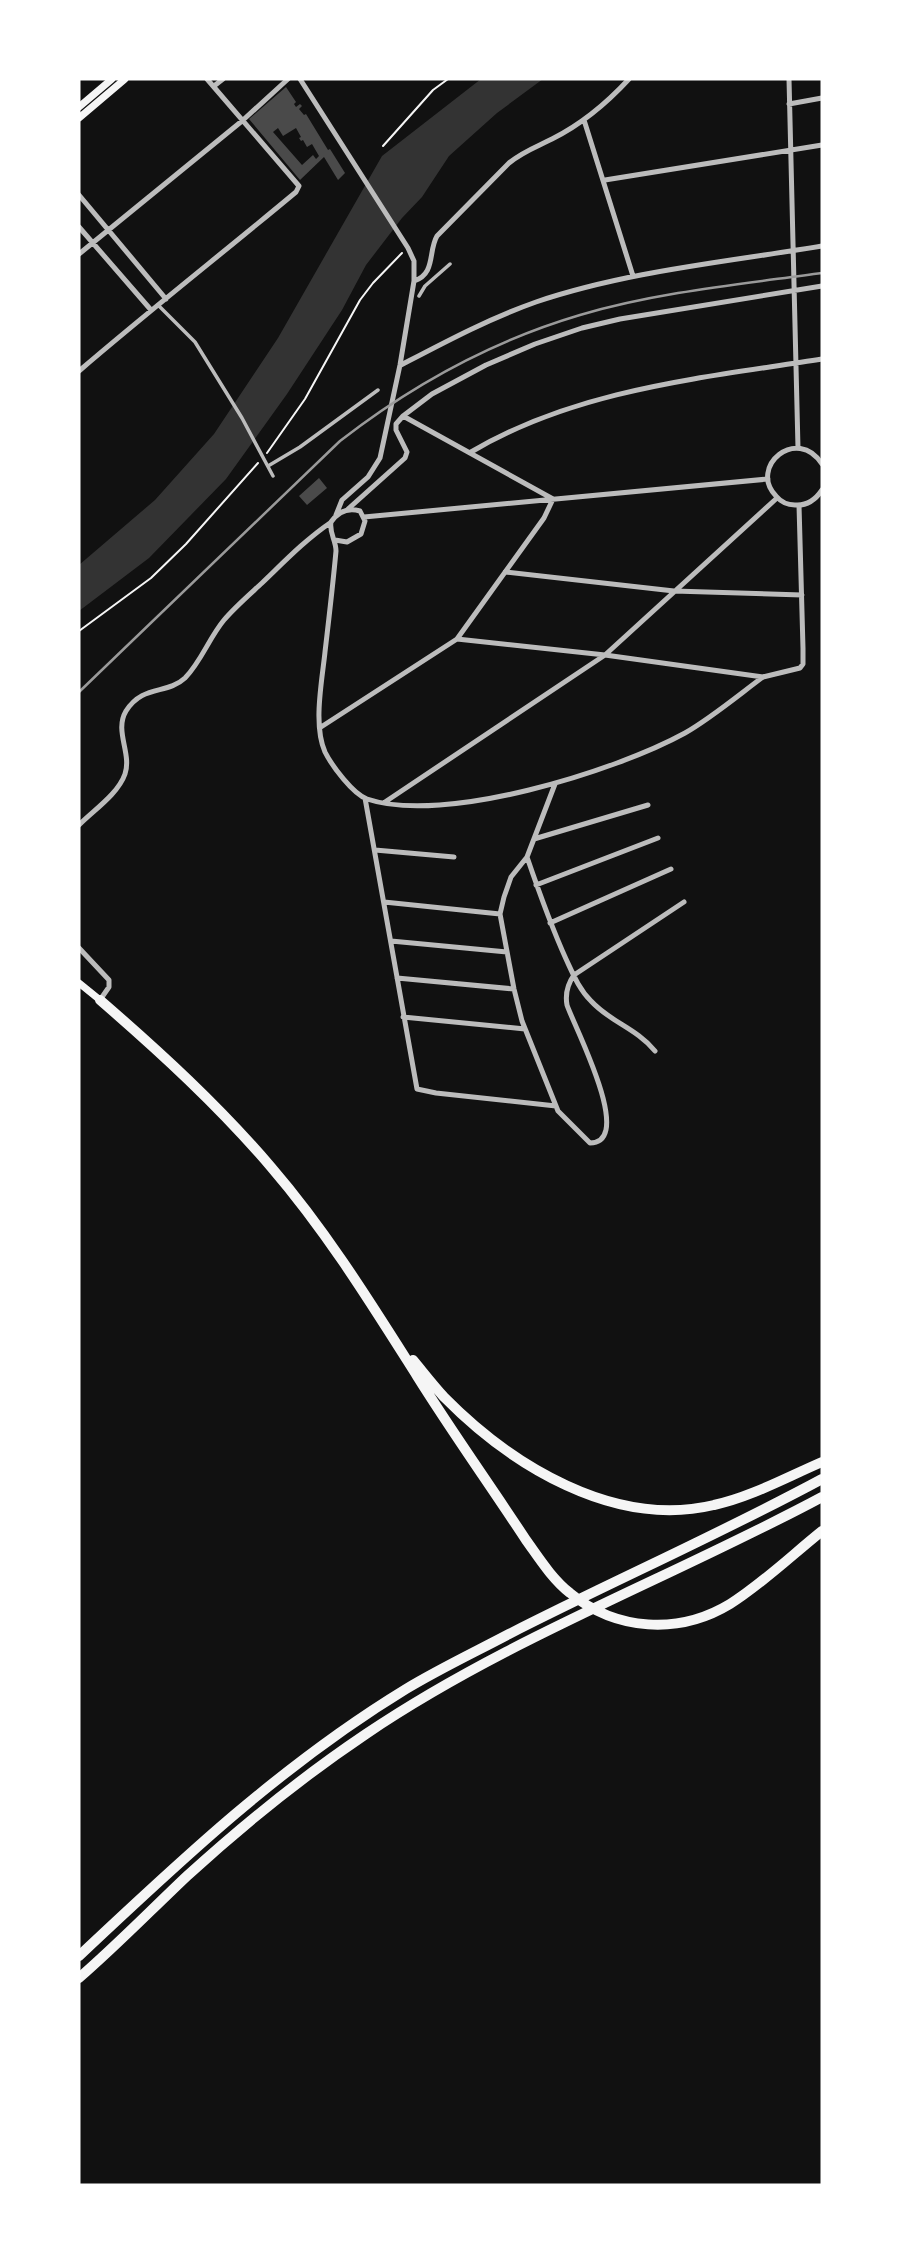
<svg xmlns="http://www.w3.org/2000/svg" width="901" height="2264" font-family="'IBM Plex Sans',sans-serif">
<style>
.water{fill:#333}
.building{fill:#4a4a4a;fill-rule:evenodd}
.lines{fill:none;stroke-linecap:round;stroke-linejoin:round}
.path{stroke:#f5f5f5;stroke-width:2}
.pedestrian{stroke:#bcbcbc;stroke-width:3.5}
.minor{stroke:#bcbcbc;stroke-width:5}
.secondary{stroke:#f5f5f5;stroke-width:7}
.motorway{stroke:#f5f5f5;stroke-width:10}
.rail{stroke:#9a9a9a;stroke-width:2.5}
</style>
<rect width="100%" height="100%" fill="#111"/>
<!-- water -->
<path class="water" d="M481,79H543L497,113L449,156L422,197L402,218L366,265L342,310L287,394L226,479L149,558L79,611V565L155,500L214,434L278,338L382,156Z"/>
<!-- building -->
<path class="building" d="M286,87L296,102L294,104L296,107L300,104L302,106L299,109L304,115L306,114L328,150L330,149L345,173L338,180L324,157L300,180L249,119ZM278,128L283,136L296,128L301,137L299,138L301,141L303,140L307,147L312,144L319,156L316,159L313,155L302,165L273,132Z
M319,478L327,488L307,505L299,496Z"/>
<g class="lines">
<!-- path -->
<path class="path" d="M383,146L433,90L448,79
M267,453L305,399L360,300L373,283L402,253
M79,631L151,578L186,544L258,463"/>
<!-- pedestrian -->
<path class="pedestrian" d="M419,296L425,286L450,264
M158,305L195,342L242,418L273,476
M268,466L300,447L378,390"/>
<!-- minor -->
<path class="minor" d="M300,79L408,248L414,261V281L400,365L380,458L368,477L342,500L336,515
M789,79L798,448
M214,86L223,79
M789,104L822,98
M584,120L633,276
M605,180L822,145
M79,195L166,299
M79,227L151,310
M79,254L242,121L288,79
M414,281C436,274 428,251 437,236L509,163C522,152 536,147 552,139C582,124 606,104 629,79
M401,365C445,342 488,319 536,302C628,271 727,262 822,246
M79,371C150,310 224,252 296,192L299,186L207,79
M471,452C577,389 703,378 822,359
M822,464C797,425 748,467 776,496C781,502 788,505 795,505C807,506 816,499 822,490
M348,509L405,458L407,452L396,430V424L403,416L432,394L486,365L535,344L582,328L620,319L822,286
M364,517L768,479
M335,540L347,542L361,534L365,521L360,511C347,507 338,512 331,522C329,533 336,540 336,551C333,584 329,618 325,652C322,681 313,725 325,752C332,766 353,794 367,799C444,825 616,771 685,733C710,719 740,694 763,677
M505,572L674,591L802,595
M457,639L605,655L763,677L800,668L803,664V648L799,505
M321,727L457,639L544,518L553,499L403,416
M555,784L527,857L511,877L504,897L500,914L514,989L522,1021L558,1111L590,1143C636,1143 573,1024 567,1005C565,994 567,985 574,975L684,902
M365,798L417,1089L436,1093L556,1106
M385,802L605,655L777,498
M79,825C94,810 118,794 125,774C132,753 114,731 126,711C143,684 167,695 185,678C201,662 209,638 224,620C235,607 249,595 262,583C284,562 305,540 330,523
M534,839L648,805
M375,850L454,857
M527,857C539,892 551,926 566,959C573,974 579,989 591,1001C610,1022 636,1028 655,1051
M536,885L658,838
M384,902L500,914
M550,923L671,869
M391,941L507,952
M79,948L109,980V987L100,1000
M397,978L514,989
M403,1017L525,1029"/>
<!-- secondary -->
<path class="secondary" d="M79,107L112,79
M79,118L125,79
M79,983L100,1000"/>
<!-- motorway -->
<path class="motorway" d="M100,1000C160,1052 219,1106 271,1167C327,1232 372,1305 417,1376C452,1432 490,1485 526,1540C539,1558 552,1579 570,1593C616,1631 679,1635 730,1604C762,1584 792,1555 822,1531
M413,1360C423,1372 433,1385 444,1397C511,1465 614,1529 714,1505C751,1497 787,1477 822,1462
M79,1956C183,1858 283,1764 406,1689C439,1669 475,1652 509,1634C613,1581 720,1534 822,1479
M79,1978C116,1946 151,1910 187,1876C243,1825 302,1777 366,1734C508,1638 671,1578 822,1497"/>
<!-- rail -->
<path class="rail" d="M79,692L340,441C412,385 492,341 580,315C658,292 742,284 822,273"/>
</g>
<!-- border -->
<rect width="901" height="2264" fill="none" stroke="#ffffff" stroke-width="161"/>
</svg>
